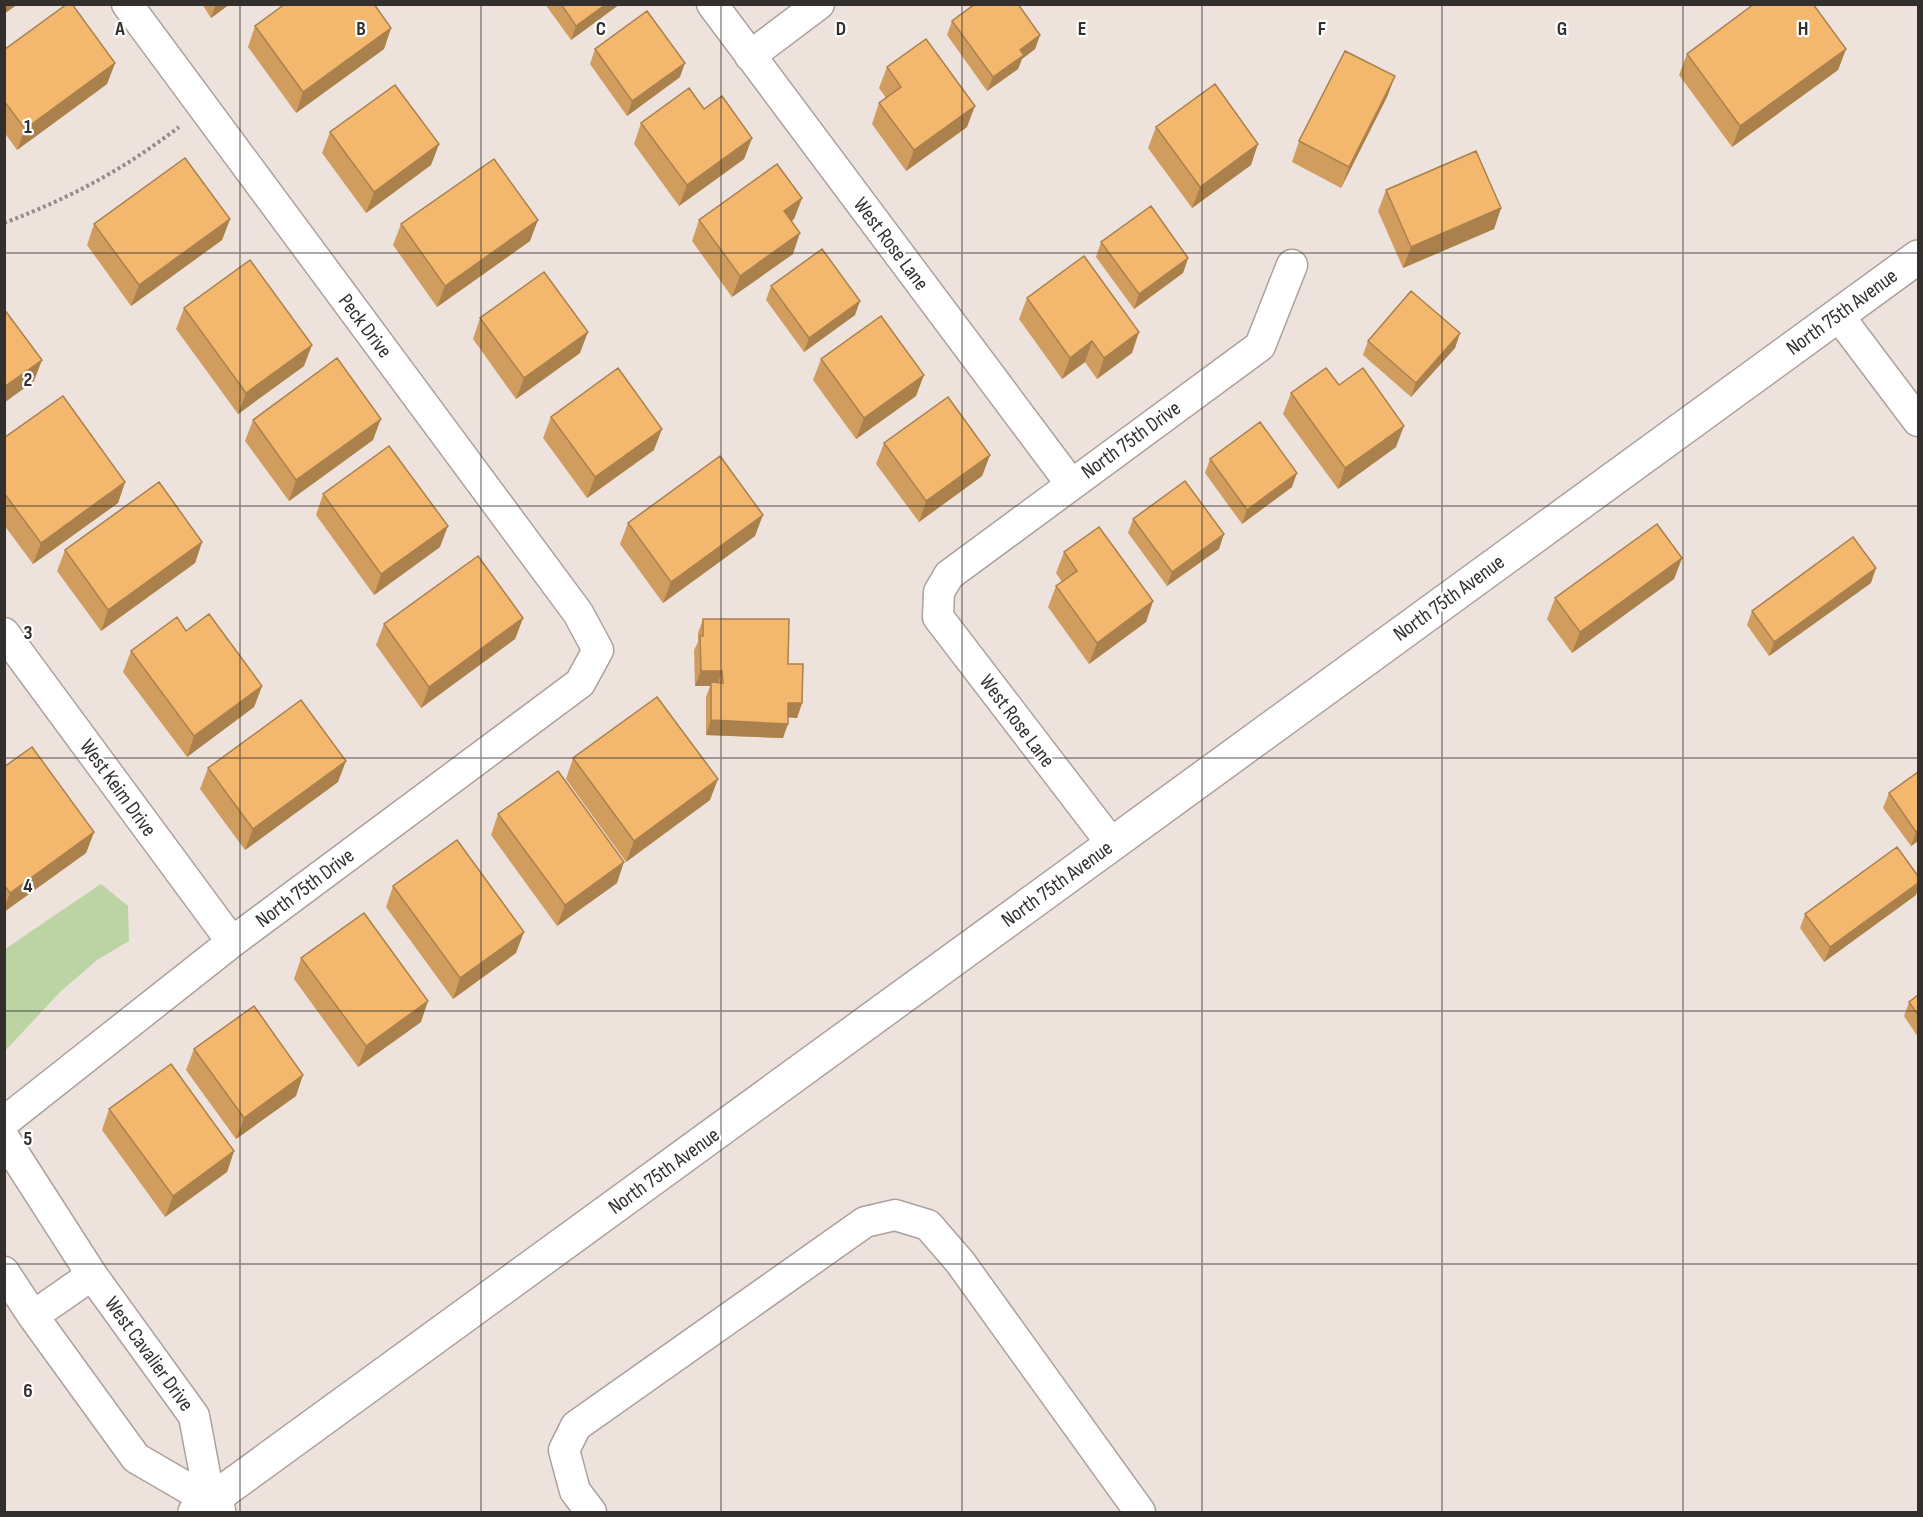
<svg xmlns="http://www.w3.org/2000/svg" width="1923" height="1517" font-family="'Sofia Sans Condensed',sans-serif">
<style>
.green{fill:#bcd3a4}
.lines{fill:none;stroke-linecap:round;stroke-linejoin:round}
.minor-casing{stroke:#aca19c;stroke-width:33}
.secondary-casing{stroke:#aca19c;stroke-width:36}
.path{stroke:#958c89;stroke-width:4;stroke-dasharray:3 3;stroke-linecap:butt}
.minor{stroke:#fff;stroke-width:30}
.secondary{stroke:#fff;stroke-width:33}
.wall{fill:#d19d5f}
.shaded-wall{fill:#aa804d}
.building{fill:#f3b76e;stroke:#aa804d;stroke-width:1.5}
.grid{fill:none;stroke:#332f2d;stroke-width:1.5;stroke-opacity:0.55}
.labels{text-anchor:middle;dominant-baseline:central;stroke-width:4.5;stroke-linejoin:round;paint-order:stroke}
.street-label{font-size:21px;fill:#332f2d;stroke:#fff}
.grid-label{font-size:20px;text-anchor:middle;font-weight:bold;fill:#332f2d;stroke:#fff;stroke-width:4.5;stroke-linejoin:round;paint-order:stroke}
</style>
<rect width="100%" height="100%" fill="#eee2dd"/>
<!-- green -->
<path class="green" d="M101,884L128,906L129,941L97,960L60,992L5,1051V949Z"/>
<g class="lines">
<defs>
<path id="minor" d="M712,4L1071,484
M750,56L819,4
M1838,315L1918,421
M4,633L232,942
M1112,844L938,617L939,592L949,575L1260,346L1292,265
M4,1122L232,942L580,683L598,650L578,613L127,4
M4,1138L92,1275L194,1416L210,1501L215,1512
M4,1272L33,1316L136,1458L210,1501L220,1510
M33,1316L92,1275
M591,1512L575,1491L564,1450L576,1426L865,1222L895,1215L928,1225L960,1262L1140,1512"/>
<path id="secondary" d="M195,1512L1918,257"/>
</defs>
<!-- minor casing -->
<use href="#minor" class="minor-casing"/>
<!-- secondary casing -->
<use href="#secondary" class="secondary-casing"/>
<!-- path -->
<path class="path" d="M4,223C70,198 123,170 179,127"/>
<!-- minor -->
<use href="#minor" class="minor"/>
<!-- secondary -->
<use href="#secondary" class="secondary"/>
</g>
<!-- wall -->
<path class="wall" d="M202,4H230L211,18Z
M545,4H620L571,40Z
M952,21L1040,35L1035,49L1022,59L1018,69L987,91L947,35Z
M255,26L391,28L384,49L296,113L248,47Z
M595,49L680,77L627,116L590,64Z
M1846,49L1838,70L1732,147L1679,75L1687,54Z
M4,50L115,63L107,84L17,150L4,132Z
M887,67L967,127L906,171L872,124L879,103L886,98L879,88Z
M1395,76L1387,97L1341,188L1292,162L1299,141Z
M704,109L752,138L744,159L679,206L634,144L641,123Z
M1156,127L1251,165L1192,208L1148,148Z
M330,132L439,144L431,165L366,213L322,153Z
M1386,190L1501,208L1494,229L1403,268L1378,211Z
M802,198L794,219L792,221L793,254L732,297L692,241L699,220Z
M230,219L222,240L131,306L87,245L94,224Z
M401,224L530,241L437,307L393,245Z
M1101,242L1188,258L1183,273L1134,309L1096,257Z
M771,286L855,315L804,352L766,300Z
M1027,298L1132,353L1097,379L1085,362L1062,379L1019,319Z
M184,308L304,366L238,414L176,329Z
M480,318L580,353L516,399L473,339Z
M1460,333L1455,348L1411,397L1363,355L1368,341Z
M821,359L916,396L856,439L813,380Z
M1339,385L1396,447L1338,489L1283,414L1291,393Z
M551,417L654,450L587,498L543,438Z
M253,420L373,440L289,501L245,441Z
M4,438L125,482L118,503L33,564L4,525Z
M884,443L990,455L982,476L919,522L876,464Z
M1210,459L1292,487L1242,524L1205,473Z
M323,494L440,547L374,595L316,515Z
M1133,519L1219,549L1167,586L1128,533Z
M628,523L755,536L663,603L620,544Z
M202,542L195,563L101,631L57,571L65,550Z
M1064,552L1153,601L1146,622L1089,664L1048,607L1056,586L1062,582L1056,573Z
M1682,558L1674,579L1572,653L1547,619L1555,598Z
M1871,583L1769,656L1747,625L1752,611Z
M523,618L515,639L421,708L376,645L384,624Z
M703,619L788,664L802,703L797,718L788,717L783,738L706,735V697L710,686H695L694,650L698,642V633Z
M186,631L262,686L254,707L187,757L123,672L131,651Z
M573,758L710,800L626,862L566,779Z
M4,767L94,832L86,853L4,912Z
M208,768L338,782L245,850L200,789Z
M1918,772V841L1911,846L1883,808L1889,793Z
M498,814L617,883L557,926L491,835Z
M393,886L516,953L453,999L386,907Z
M1916,895L1824,962L1800,928L1805,914Z
M301,958L421,1022L358,1067L294,979Z
M1918,995V1037L1904,1016L1909,1002Z
M194,1049L296,1096L236,1139L186,1070Z
M109,1109L234,1151L227,1172L165,1217L102,1130Z"/>
<!-- shaded-wall -->
<path class="shaded-wall" d="M4,4H18L4,14Z
M216,4H230L211,18Z
M606,4H620L571,40L576,26Z
M391,28L384,49L296,113L303,92Z
M1040,35L1035,49L1022,59L1018,69L987,91L993,77L1020,50Z
M1846,49L1838,70L1732,147L1740,126Z
M115,63L107,84L17,150L25,129Z
M685,63L680,77L627,116L632,101Z
M1395,76L1387,97L1341,188L1349,167Z
M975,106L967,127L906,171L914,150Z
M752,138L744,159L679,206L687,185Z
M439,144L431,165L366,213L374,192Z
M1258,144L1251,165L1192,208L1200,187Z
M802,198L794,219L777,232L784,211Z
M1501,208L1494,229L1403,268L1411,247Z
M230,219L222,240L131,306L139,285Z
M538,220L530,241L437,307L445,286Z
M800,233L793,254L732,297L740,276Z
M1188,258L1183,273L1134,309L1139,294Z
M860,301L855,315L804,352L809,338Z
M588,332L580,353L516,399L524,378Z
M1139,332L1132,353L1097,379L1104,358Z
M1460,333L1455,348L1411,397L1416,383Z
M1092,341L1085,362L1062,379L1070,358Z
M312,345L304,366L238,414L246,393Z
M42,360L34,381L4,403V387Z
M924,375L916,396L856,439L864,418Z
M381,419L373,440L289,501L296,480Z
M1404,426L1396,447L1338,489L1345,468Z
M662,429L654,450L587,498L595,477Z
M990,455L982,476L919,522L926,501Z
M1297,473L1292,487L1242,524L1247,510Z
M125,482L118,503L33,564L41,543Z
M763,515L755,536L663,603L671,582Z
M448,526L440,547L374,595L381,574Z
M1224,534L1219,549L1167,586L1172,572Z
M202,542L195,563L101,631L108,610Z
M1682,558L1674,579L1572,653L1580,632Z
M1876,568L1871,583L1769,656L1774,642Z
M1153,601L1146,622L1089,664L1097,643Z
M523,618L515,639L421,708L429,687Z
M701,671H722L717,686L711,682L710,686H695Z
M262,686L254,707L187,757L194,736Z
M788,703H802L797,718L783,717Z
M711,720L788,724L783,738L706,735Z
M346,761L338,782L245,850L253,829Z
M718,779L710,800L626,862L634,841Z
M1918,830V841L1911,846L1916,832Z
M94,832L86,853L4,912V908L10,893Z
M624,862L617,883L557,926L565,905Z
M1918,883V889L1916,895L1824,962L1830,947Z
M524,932L516,953L453,999L460,978Z
M428,1001L421,1022L358,1067L366,1046Z
M303,1075L296,1096L236,1139L244,1118Z
M234,1151L227,1172L165,1217L173,1196Z"/>
<!-- building -->
<path class="building" d="M67,4H72L115,63L25,129L4,101V50Z
M285,4H374L391,28L303,92L255,26Z
M561,4H606L576,26Z
M975,4H1018L1040,35L1020,50L1024,55L993,77L952,21Z
M1754,4H1813L1846,49L1740,126L1687,54Z
M647,11L685,63L632,101L595,49Z
M926,39L975,106L914,150L879,103L901,87L887,67Z
M1345,51L1395,76L1349,167L1299,141Z
M1215,84L1258,144L1200,187L1156,127Z
M395,85L439,144L374,192L330,132Z
M689,88L704,109L722,96L752,138L687,185L641,123Z
M1476,151L1501,208L1411,247L1386,190Z
M185,158L230,219L139,285L94,224Z
M494,159L538,220L445,286L401,224Z
M777,164L802,198L784,211L800,233L740,276L699,220Z
M1151,206L1188,258L1139,294L1101,242Z
M822,249L860,301L809,338L771,286Z
M1084,256L1139,332L1104,358L1092,341L1070,358L1027,298Z
M250,260L312,345L246,393L184,308Z
M544,272L588,332L524,378L480,318Z
M1411,291L1460,333L1416,383L1368,341Z
M4,309L42,360L4,387Z
M881,316L924,375L864,418L821,359Z
M337,358L381,419L296,480L253,420Z
M618,368L662,429L595,477L551,417Z
M1326,368L1339,385L1363,368L1404,426L1345,468L1291,393Z
M63,396L125,482L41,543L4,493V438Z
M948,397L990,455L926,501L884,443Z
M1260,422L1297,473L1247,510L1210,459Z
M389,446L448,526L381,574L323,494Z
M720,456L763,515L671,582L628,523Z
M1185,481L1224,534L1172,572L1133,519Z
M159,482L202,542L108,610L65,550Z
M1657,524L1682,558L1580,632L1555,598Z
M1099,527L1153,601L1097,643L1056,586L1077,571L1064,552Z
M1853,537L1876,568L1774,642L1752,611Z
M478,556L523,618L429,687L384,624Z
M209,614L262,686L194,736L131,651L177,617L186,631Z
M703,619H789L788,664H803L802,703H788V724L711,720V682L723,683L722,671H701L700,636H703Z
M657,697L718,779L634,841L573,758Z
M301,700L346,761L253,829L208,768Z
M32,747L94,832L10,893L4,885V767Z
M558,771L624,862L565,905L498,814Z
M1918,772V830L1916,832L1889,793Z
M457,840L524,932L460,978L393,886Z
M1897,847L1918,876V883L1830,947L1805,914Z
M364,913L428,1001L366,1046L301,958Z
M1918,995V1015L1909,1002Z
M254,1006L303,1075L244,1118L194,1049Z
M171,1064L234,1151L173,1196L109,1109Z"/>
<!-- grid -->
<path class="grid" d="M240,4V1512M481,4V1512M721,4V1512M962,4V1512M1202,4V1512M1442,4V1512M1683,4V1512M4,253H1918M4,506H1918M4,758H1918M4,1011H1918M4,1264H1918"/>
<g class="labels">
<!-- street labels -->
<g class="street-label">
<text transform="translate(891 244) rotate(53)">West Rose Lane</text>
<text transform="translate(1842 312) rotate(-36)">North 75th Avenue</text>
<text transform="translate(365 326) rotate(53)">Peck Drive</text>
<text transform="translate(1131 440) rotate(-36)">North 75th Drive</text>
<text transform="translate(1449 598) rotate(-36)">North 75th Avenue</text>
<text transform="translate(1017 721) rotate(53)">West Rose Lane</text>
<text transform="translate(118 788) rotate(54)">West Keim Drive</text>
<text transform="translate(1057 884) rotate(-36)">North 75th Avenue</text>
<text transform="translate(305 888) rotate(-37)">North 75th Drive</text>
<text transform="translate(664 1171) rotate(-36)">North 75th Avenue</text>
<text transform="translate(149 1354) rotate(54)">West Cavalier Drive</text>
</g>
</g>
<g class="grid-label">
<text x="120" y="35">A</text>
<text x="361" y="35">B</text>
<text x="601" y="35">C</text>
<text x="841" y="35">D</text>
<text x="1082" y="35">E</text>
<text x="1322" y="35">F</text>
<text x="1562" y="35">G</text>
<text x="1803" y="35">H</text>
<text x="28" y="133">1</text>
<text x="28" y="386">2</text>
<text x="28" y="639">3</text>
<text x="28" y="892">4</text>
<text x="28" y="1145">5</text>
<text x="28" y="1397">6</text>
</g>
<!-- border -->
<rect width="1923" height="1517" fill="none" stroke="#332f2d" stroke-width="12"/>
</svg>
